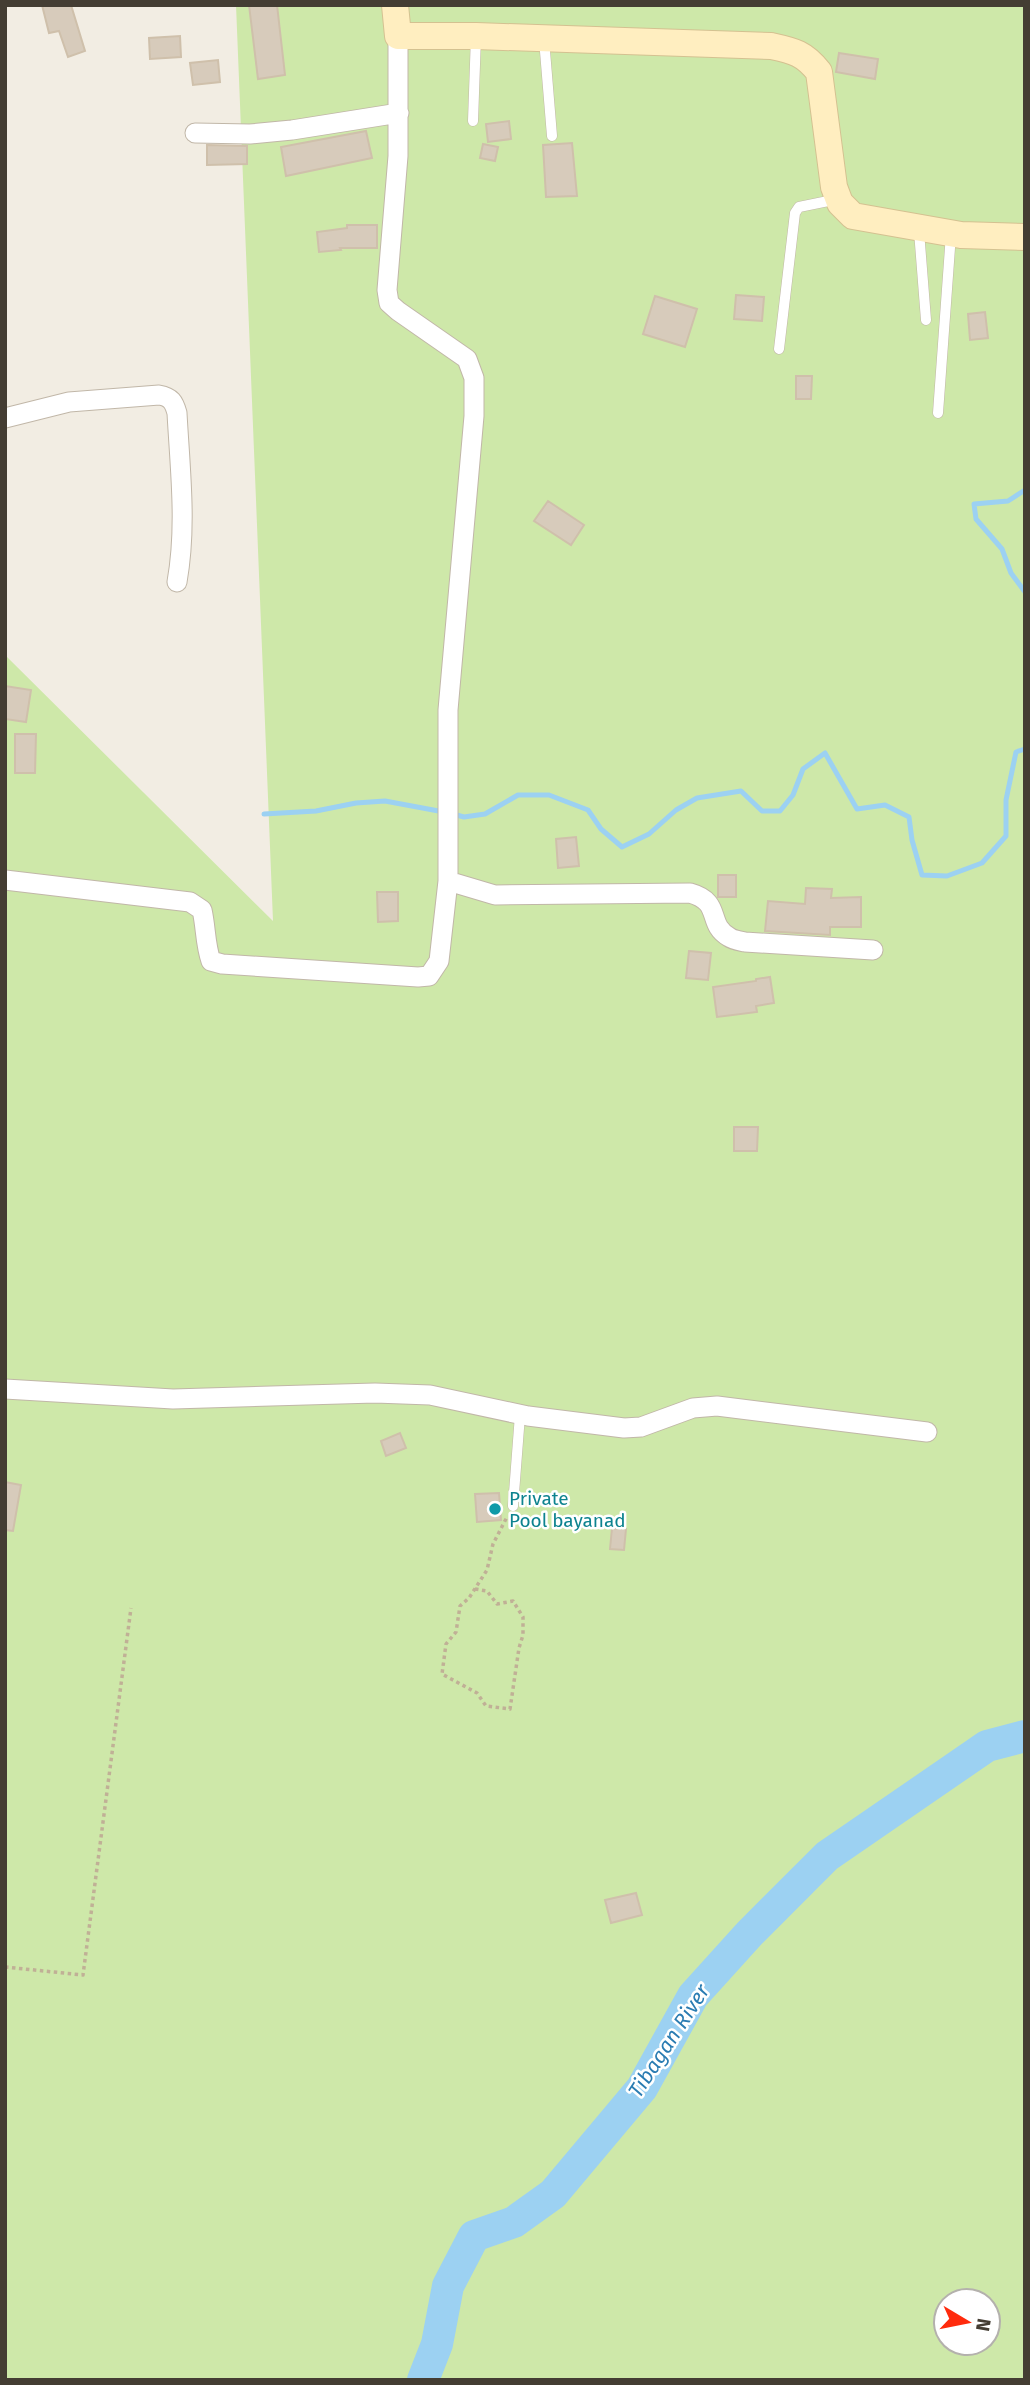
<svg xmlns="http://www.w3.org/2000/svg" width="1030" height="2385" font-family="'Fira Sans',sans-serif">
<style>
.green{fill:#cee8a9;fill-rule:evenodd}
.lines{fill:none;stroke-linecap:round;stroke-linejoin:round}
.stream{stroke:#9cd1f2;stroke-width:5}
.river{stroke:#9cd1f2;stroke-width:32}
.building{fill:#d7cbbb;stroke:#cfc0ab;stroke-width:2}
.lane-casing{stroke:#c1b7a8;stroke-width:11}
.street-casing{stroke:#c1b7a8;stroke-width:21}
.secondary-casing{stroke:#d4c191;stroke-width:28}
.path{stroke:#c0b096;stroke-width:3.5;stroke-dasharray:3.5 3.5;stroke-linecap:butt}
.lane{stroke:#fff;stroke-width:10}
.street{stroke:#fff;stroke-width:19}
.secondary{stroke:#ffeec0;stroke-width:26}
.culture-dot{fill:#0f9aa8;stroke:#fff;stroke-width:2.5}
.labels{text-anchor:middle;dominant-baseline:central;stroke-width:5;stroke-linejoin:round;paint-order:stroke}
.culture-label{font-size:19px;fill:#0d838f;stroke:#fff;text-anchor:start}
.water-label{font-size:21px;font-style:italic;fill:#2a7cb2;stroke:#fff}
</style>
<rect width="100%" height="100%" fill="#f2ede3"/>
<!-- green -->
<path class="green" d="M236,5H1025V2380H5V655L273,921ZM946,2301H988V2343H946Z"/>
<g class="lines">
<!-- stream -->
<path class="stream" d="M1025,490L1008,501L974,504L976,519L1002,549L1011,573L1025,592
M264,814L316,811L356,803L385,801L444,812
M453,814L464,817L485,814L518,795H549L588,810L601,829L622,847L649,834L676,810L697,798L741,791L762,811H780L793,795L803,769L825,753L857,809L885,805L909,817L912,840L922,875L947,876L982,863L1006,836V800L1016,752L1025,749"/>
<!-- river -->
<path class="river" d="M423,2380L437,2344L448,2286L474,2236L514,2222L553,2194L642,2088L693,1996L750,1933L827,1856L987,1746L1025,1736"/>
</g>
<!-- building -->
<path class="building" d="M42,5H71L85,51L68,57L59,31L49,33Z
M249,5H277L285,75L258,79Z
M180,36L181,57L150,59L149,38Z
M839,53L878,59L875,79L836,72Z
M218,60L220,82L193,85L190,63Z
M509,121L511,139L488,142L486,124Z
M366,131L372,158L286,176L281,147Z
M572,143L577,196L546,197L543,145Z
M483,144L498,147L495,161L480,158Z
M207,145L247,146V164L207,165Z
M347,225H377V248H340L341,250L319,252L317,232L347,228Z
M736,295L764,297L762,321L734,319Z
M655,296L697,309L685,347L643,334Z
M985,312L988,338L970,340L968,314Z
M796,376H812L811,399H796Z
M548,501L584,525L571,545L534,521Z
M5,686L31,690L26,722L5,719Z
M15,734H36L35,773H15Z
M576,837L579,866L558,868L556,839Z
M718,875H736V897H718Z
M806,888L832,889L831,898L861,897V927H830V935L765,931L768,901L805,904Z
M377,892H398V921L378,922Z
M689,951L711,953L708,980L686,978Z
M770,977L774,1003L756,1006L757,1012L717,1017L713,987L756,981V979Z
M734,1127H758L757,1151H734Z
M400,1433L406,1448L386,1456L381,1441Z
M5,1482L21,1485L13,1531L5,1530Z
M499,1493L501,1520L477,1522L475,1494Z
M612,1528L626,1529L624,1550L610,1549Z
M636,1893L642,1915L611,1923L605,1900Z"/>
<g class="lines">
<defs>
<path id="lane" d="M544,39L552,136
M473,121L476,36
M919,231L926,320
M779,349L795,213L799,207L838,199
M938,413L951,234
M513,1506L520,1415"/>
<path id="street" d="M195,133L250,134L292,130L399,113
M5,418L69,402L159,395C171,397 174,402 177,413C180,469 187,526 177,582
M5,880L190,902L202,910C206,927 205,944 211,961L222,964L418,977L429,976L439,961L448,881V710L474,416V378L467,359L398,311L389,303L387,290L398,156V36
M448,881L495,895L690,893C723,902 706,924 729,937C733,940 740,941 745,942L873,950
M5,1389L173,1399L375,1393L430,1395L528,1416L624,1428L641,1427L693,1408L717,1406L927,1432"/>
<path id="secondary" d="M395,5L398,36H476L771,46C794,51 804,53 819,72L834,187L840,203L853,216L961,235L1025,237"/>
</defs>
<!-- lane casing -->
<use href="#lane" class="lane-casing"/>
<!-- street casing -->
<use href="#street" class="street-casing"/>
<!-- secondary casing -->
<use href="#secondary" class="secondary-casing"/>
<!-- path -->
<path class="path" d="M475,1589L487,1591L497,1604L513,1601L523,1617V1635L519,1648L510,1709L486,1706L477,1693L442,1674L446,1644L456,1632L460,1606L469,1598L487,1570L493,1544L507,1517
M5,1967L83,1975L131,1608"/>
<!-- lane -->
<use href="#lane" class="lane"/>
<!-- street -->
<use href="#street" class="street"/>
<!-- secondary -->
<use href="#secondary" class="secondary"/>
</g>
<!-- markers -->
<circle class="culture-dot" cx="495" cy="1509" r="7"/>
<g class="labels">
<!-- culture labels -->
<g class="culture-label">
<text x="509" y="1498">Private<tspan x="509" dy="22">Pool bayanad</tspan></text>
</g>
<!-- water labels -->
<g class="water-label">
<text transform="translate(669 2041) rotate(-57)">Tibagan River</text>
</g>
</g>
<!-- border -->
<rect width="1030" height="2385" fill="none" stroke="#443d33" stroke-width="14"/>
<!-- north arrow -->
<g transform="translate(967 2322) rotate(100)"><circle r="33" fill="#ffffff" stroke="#b4b1ad" stroke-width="2"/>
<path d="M0-5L12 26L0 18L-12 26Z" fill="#ff2b0d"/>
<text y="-10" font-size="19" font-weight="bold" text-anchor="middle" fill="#443d33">N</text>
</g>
</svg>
